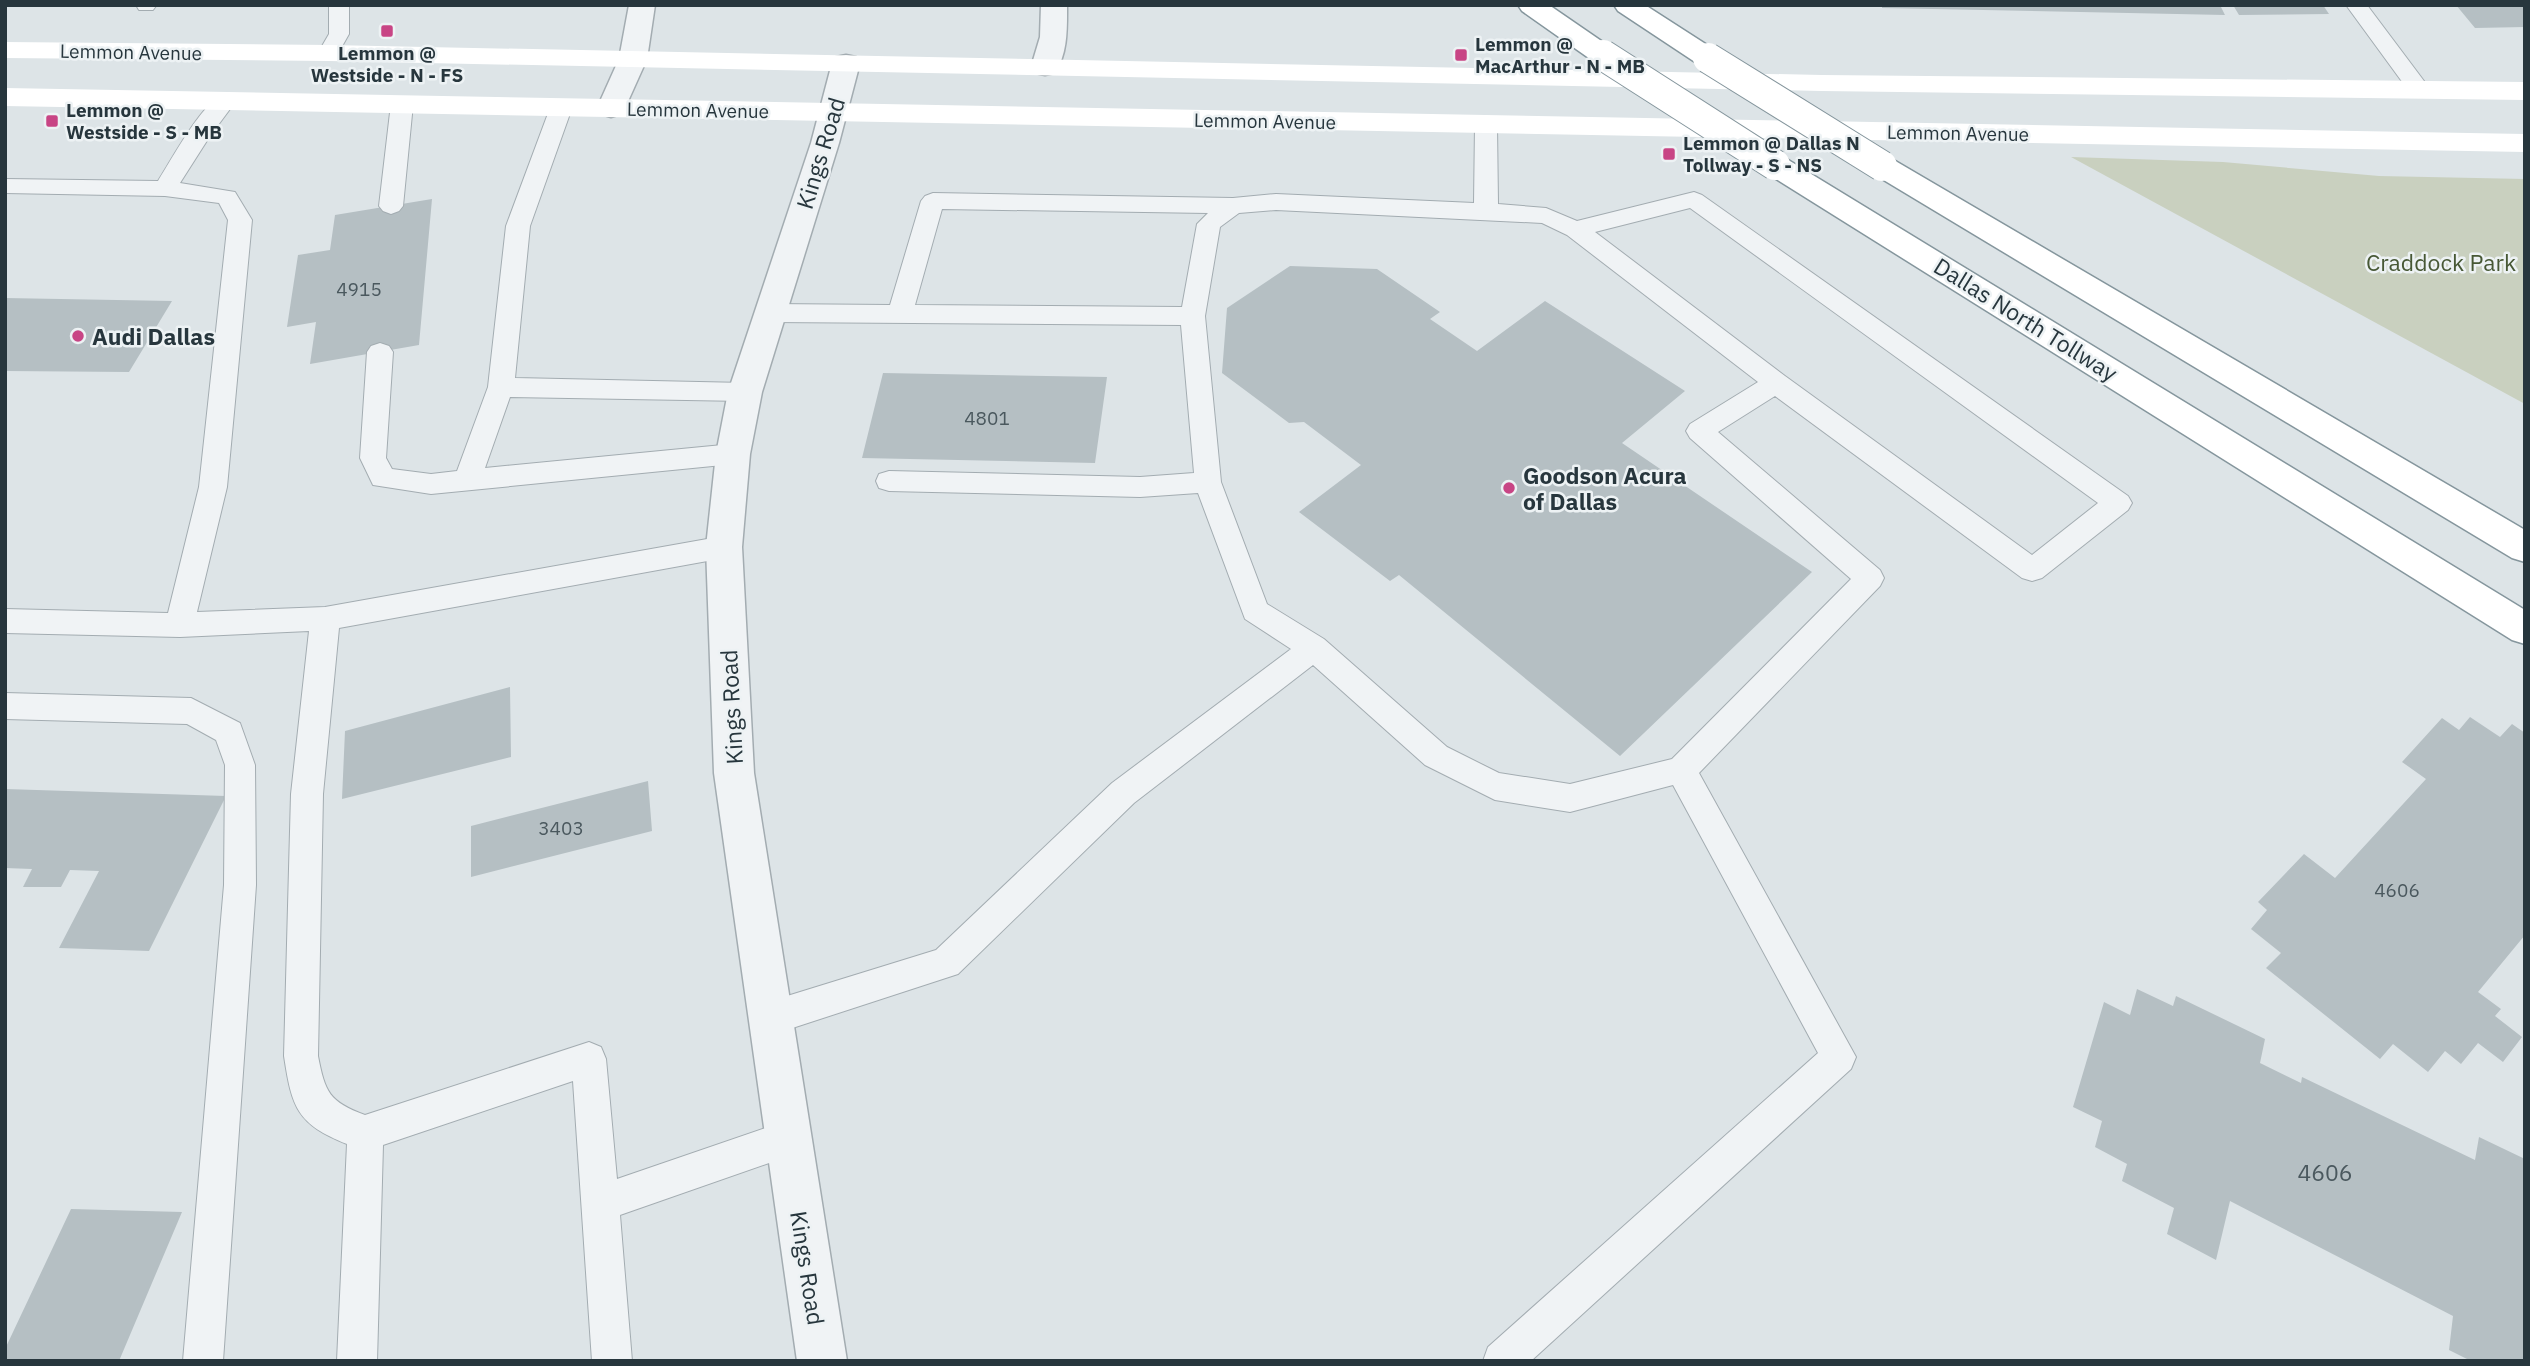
<svg xmlns="http://www.w3.org/2000/svg" width="2530" height="1366" font-family="'IBM Plex Sans',sans-serif">
<style>
.green{fill:#c9d0bf}
.building{fill:#b5bfc3}
.lines{fill:none;stroke-linecap:round;stroke-linejoin:round}
.service-casing{stroke:#a3acb1;stroke-width:2}
.minor-casing{stroke:#a3acb1;stroke-width:3}
.tertiary-casing{stroke:#a3acb1;stroke-width:3}
.motorway-casing{stroke:#85969d;stroke-width:3}
.service{fill:#f0f3f5;fill-rule:evenodd}
.minor{fill:#f0f3f5;fill-rule:evenodd}
.tertiary{fill:#f0f3f5;fill-rule:evenodd}
.secondary{fill:#fff;fill-rule:evenodd}
.motorway{fill:#fff;fill-rule:evenodd}
.motorway-bridge-casing{stroke:#85969d;stroke-width:32;stroke-linecap:butt}
.motorway-bridge{stroke:#fff;stroke-width:30}
.poi-dot{fill:#c84585;stroke:#edf2f4;stroke-width:2.5}
.labels{text-anchor:middle;dominant-baseline:central;stroke-width:5;stroke-linejoin:round;paint-order:stroke}
.far-poi-label{font-size:19px;font-weight:bold;fill:#27363d;stroke:#edf2f4;text-anchor:start}
.far-street-label{font-size:19px;fill:#27363d;stroke:#edf2f4}
.number-label{font-size:19px;fill:#4a585e}
.street-label{font-size:23px;fill:#27363d;stroke:#edf2f4}
.park-label{font-size:23px;fill:#475835;stroke:#edf2f4}
.poi-label{font-size:23px;font-weight:bold;fill:#27363d;stroke:#edf2f4;text-anchor:start}
.near-number-label{font-size:23px;fill:#4a585e}
</style>
<rect width="100%" height="100%" fill="#dde4e7"/>
<!-- green -->
<path class="green" d="M2071,157L2223,162L2379,176L2525,179V404Z"/>
<!-- building -->
<path class="building" d="M1882,5H2220L2225,15L1882,8Z
M2233,5H2323L2329,14L2239,15Z
M2456,5H2525V27L2475,28Z
M432,199L419,345L310,364L316,322L287,327L298,255L330,250L335,215Z
M1290,266L1377,269L1440,312L1430,319L1477,351L1545,301L1685,391L1622,443L1812,572L1620,756L1399,575L1390,581L1299,512L1361,465L1304,422L1289,423L1222,373L1227,308Z
M5,298L172,301L129,372L5,371Z
M883,373L1107,377L1095,463L862,458Z
M510,687L511,757L342,799L345,731Z
M2470,717L2500,737L2512,724L2525,733V935L2478,992L2501,1009L2495,1016L2522,1037L2503,1062L2478,1043L2461,1064L2445,1051L2428,1072L2393,1044L2380,1059L2266,968L2281,953L2251,929L2267,910L2258,902L2304,854L2335,878L2426,779L2402,762L2442,718L2459,730Z
M648,781L652,831L471,877V826Z
M5,789L226,796L149,951L59,948L99,871L70,870L61,887H23L32,869L5,868Z
M2137,989L2173,1006L2176,996L2265,1039L2260,1063L2301,1083L2302,1077L2475,1160L2479,1137L2525,1159V1361H2471L2449,1350L2453,1316L2230,1201L2216,1260L2167,1234L2174,1208L2122,1181L2127,1164L2095,1147L2102,1121L2073,1107L2104,1002L2130,1015Z
M71,1209L182,1212L119,1361H5V1349Z"/>
<g class="lines">
<defs>
<path id="service" d="M136,5H156V6L153,10H139Z
M329,5H349V34L336,57H322L318,53L329,34Z
M2346,5H2367L2430,89L2427,94H2411Z
M225,94L233,96L236,101L210,136L180,183L235,192L252,220L227,487L197,612L325,607L724,536L734,539L738,547L734,555L724,558L339,628L323,794L318,1056C325,1092 329,1102 365,1115L589,1042L601,1047L606,1059L617,1179L789,1120L802,1125L807,1138L802,1151L789,1156L620,1215L632,1361H592L573,1081L383,1145L377,1361H337L347,1144C297,1124 292,1108 284,1056L291,794L309,631L180,637L5,633V609L168,613L199,487L228,220L219,203L165,196L5,193V179L158,181C171,161 203,100 225,94Z
M402,97L410,99L413,104L403,206L399,211L391,214L383,211L379,206L391,104L394,99Z
M561,101L569,103L572,108L530,226L515,378L745,383L754,385L758,392L754,399L745,401L510,397L485,468L733,444L742,447L746,454L742,461L733,464L431,494L373,485L360,458L367,352L371,346L380,343L389,346L393,352L386,458L392,469L431,474L457,471L488,387L506,226L550,108L553,103Z
M1486,118L1494,120L1497,125L1498,204L1546,208L1577,221L1694,192L1702,195L2128,496L2132,503L2128,510L2042,578L2032,581L2022,578L1775,396L1718,432L1880,570L1884,578L1880,586L1699,773L1856,1057L1851,1069L1531,1361H1483L1488,1347L1818,1053L1673,785L1570,812L1495,800L1425,765L1313,665L1134,803L958,974L771,1035L759,1030L754,1018L759,1006L771,1001L936,950L1112,783L1291,649L1245,619L1198,493L1140,497L889,491L879,488L876,481L879,474L889,471L1140,477L1194,473L1181,325L770,322L761,319L758,313L761,307L770,304L890,305L921,201L925,196L933,193L1233,198L1276,194L1474,203L1475,125L1478,120ZM1690,208L2098,503L2032,555L1785,376L1595,232ZM942,209L1208,213L1197,224L1182,307L915,305ZM1276,210L1542,223L1567,235L1758,382L1690,424L1686,431L1690,438L1851,579L1672,759L1570,784L1499,773L1447,747L1324,639L1267,604L1221,482L1205,316L1220,227L1239,213Z
M5,693L191,698L240,723L255,765L256,885L223,1361H183L224,885L225,765L216,740L187,724L5,719Z"/>
<path id="minor" d="M1041,5H1067C1067,28 1068,53 1055,73L1045,75L1035,73L1031,67L1040,37Z
M846,55L856,57L860,63L839,143L762,392L750,454L742,547L754,773L847,1361H797L714,773L706,547L716,454L728,392L811,143L832,63L836,57Z"/>
<path id="tertiary" d="M629,5H655L647,59L625,108L621,114L611,117L601,114L597,108L619,59Z"/>
<path id="motorway" d="M1518,5H1549L1613,49L1617,55L1613,61L1603,63L1593,61L1522,11Z
M1614,5H1645L1718,52L1722,58L1718,64L1708,66L1698,64L1618,11Z
M1775,156L1785,158L2525,610V644L2512,640L1765,172L1760,165L1765,158Z
M1882,157L1892,159L2525,530V562L2512,558L1872,173L1867,166L1872,159Z"/>
</defs>
<!-- service casing -->
<use href="#service" class="service-casing"/>
<!-- minor casing -->
<use href="#minor" class="minor-casing"/>
<!-- tertiary casing -->
<use href="#tertiary" class="tertiary-casing"/>
<!-- motorway casing -->
<use href="#motorway" class="motorway-casing"/>
<!-- service -->
<use href="#service" class="service"/>
<!-- minor -->
<use href="#minor" class="minor"/>
<!-- tertiary -->
<use href="#tertiary" class="tertiary"/>
<!-- secondary -->
<path class="secondary" d="M5,42L329,45L1822,75L2525,82V100L1822,91L329,61L5,58Z
M5,88L2525,134V152L5,106Z"/>
<!-- motorway -->
<use href="#motorway" class="motorway"/>
<defs>
<path id="motorway-bridge" d="M1603,55L1775,165
M1708,58L1882,166"/>
</defs>
<!-- motorway-bridge casing -->
<use href="#motorway-bridge" class="motorway-bridge-casing"/>
<!-- motorway-bridge -->
<use href="#motorway-bridge" class="motorway-bridge"/>
</g>
<!-- markers -->
<g class="poi-dot">
<rect x="380" y="24" width="14" height="14" rx="3.5"/>
<rect x="1454" y="48" width="14" height="14" rx="3.5"/>
<rect x="45" y="114" width="14" height="14" rx="3.5"/>
<rect x="1662" y="147" width="14" height="14" rx="3.5"/>
<circle cx="78" cy="336" r="7"/>
<circle cx="1509" cy="488" r="7"/>
</g>
<g class="labels">
<!-- far-poi labels -->
<g class="far-poi-label">
<text x="1475" y="44">Lemmon @<tspan x="1475" dy="22">MacArthur - N - MB</tspan></text>
<text x="387" y="53" text-anchor="middle">Lemmon @<tspan x="387" dy="22">Westside - N - FS</tspan></text>
<text x="66" y="110">Lemmon @<tspan x="66" dy="22">Westside - S - MB</tspan></text>
<text x="1683" y="143">Lemmon @ Dallas N<tspan x="1683" dy="22">Tollway - S - NS</tspan></text>
</g>
<!-- far-street labels -->
<g class="far-street-label">
<text transform="translate(131 52) rotate(1)">Lemmon Avenue</text>
<text transform="translate(698 110) rotate(1)">Lemmon Avenue</text>
<text transform="translate(1265 121) rotate(1)">Lemmon Avenue</text>
<text transform="translate(1958 133) rotate(1)">Lemmon Avenue</text>
</g>
<!-- number labels -->
<g class="number-label">
<text x="359" y="289">4915</text>
<text x="987" y="418">4801</text>
<text x="561" y="828">3403</text>
<text x="2397" y="890">4606</text>
</g>
<!-- street labels -->
<g class="street-label">
<text transform="translate(820 153) rotate(-73)">Kings Road</text>
<text transform="translate(2026 319) rotate(32)">Dallas North Tollway</text>
<text transform="translate(731 707) rotate(-93)">Kings Road</text>
<text transform="translate(808 1268) rotate(81)">Kings Road</text>
</g>
<!-- park labels -->
<g class="park-label">
<text x="2441" y="262">Craddock Park</text>
</g>
<!-- poi labels -->
<g class="poi-label">
<text x="92" y="336">Audi Dallas</text>
<text x="1523" y="475">Goodson Acura<tspan x="1523" dy="26">of Dallas</tspan></text>
</g>
<!-- near-number labels -->
<g class="near-number-label">
<text x="2325" y="1172">4606</text>
</g>
</g>
<!-- border -->
<rect width="2530" height="1366" fill="none" stroke="#27363d" stroke-width="14"/>
</svg>
